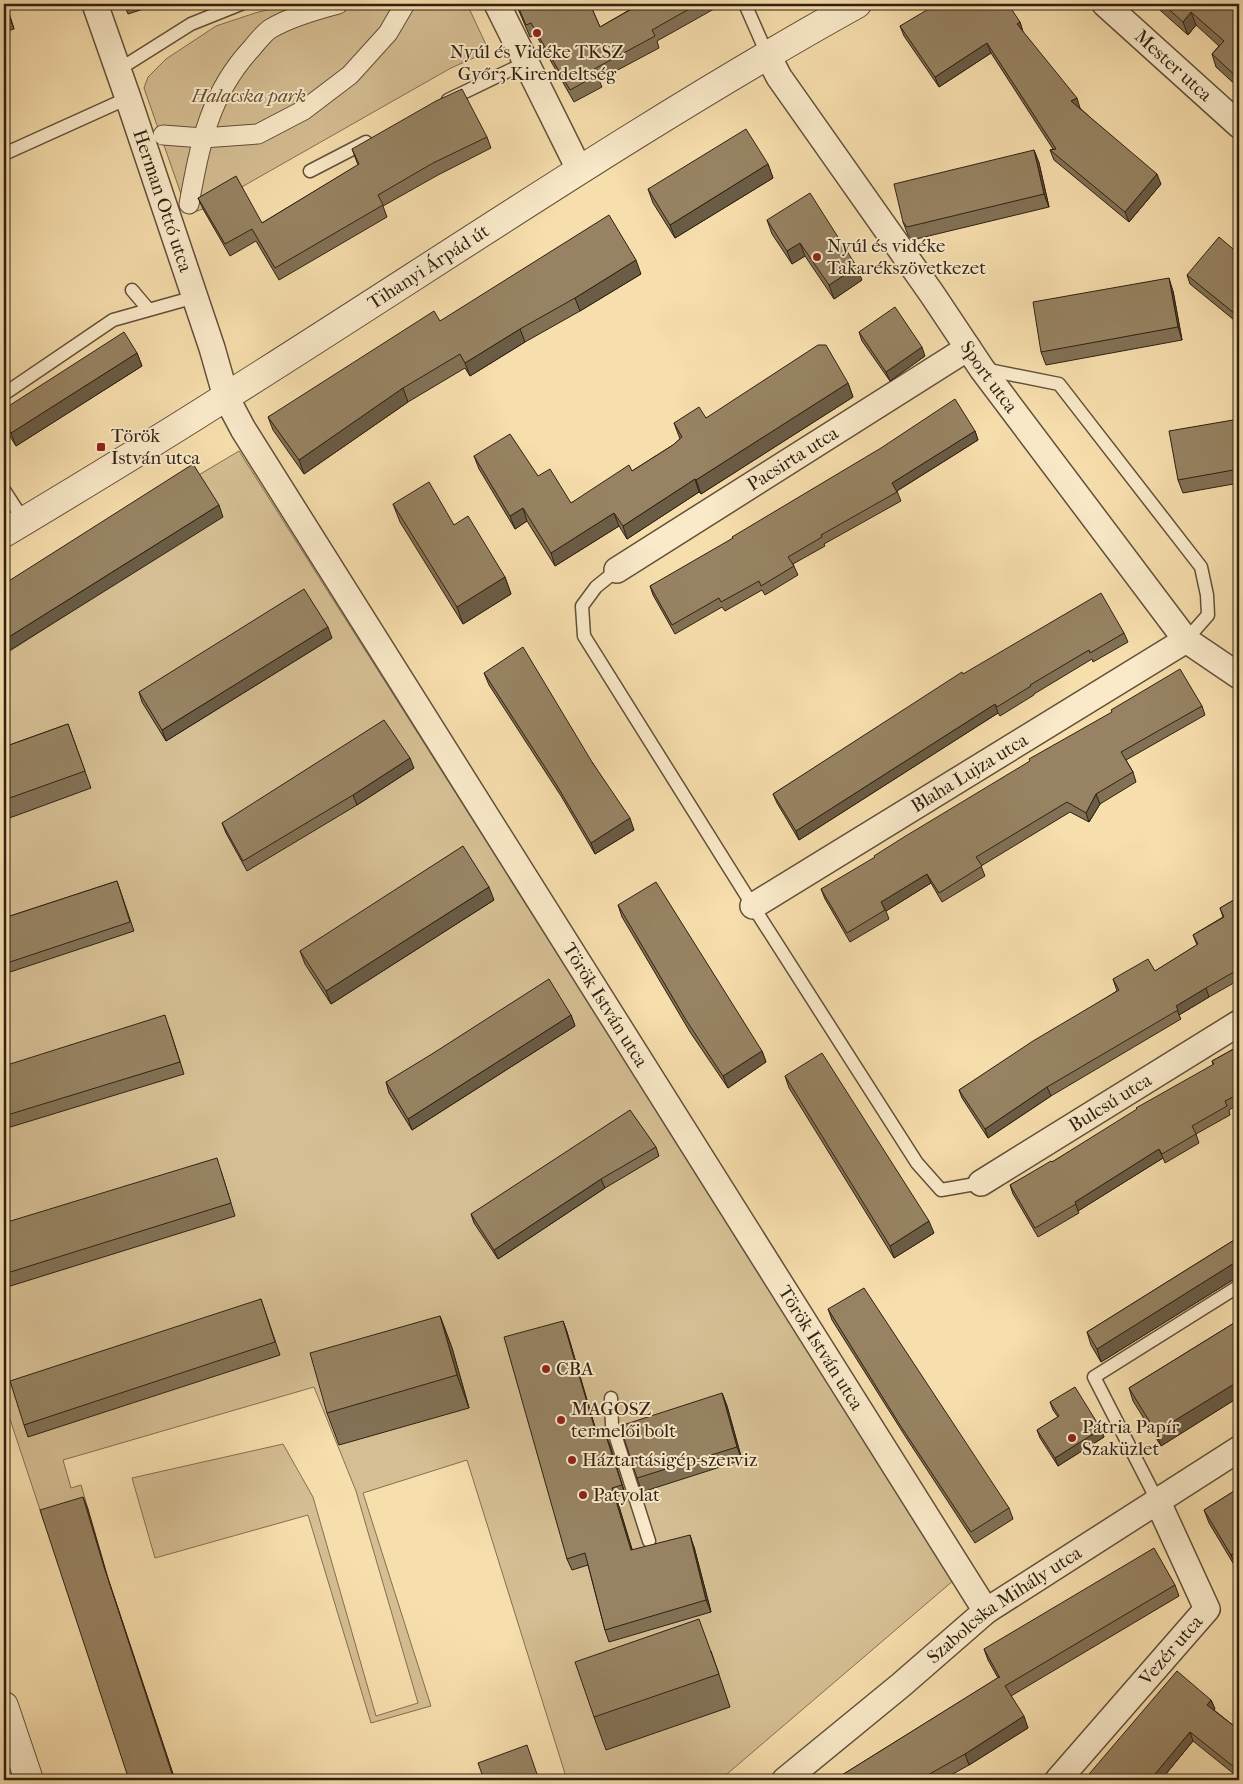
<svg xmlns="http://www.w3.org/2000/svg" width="1243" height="1784" font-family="'IM FELL French Canon',serif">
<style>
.green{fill:#d5be93;stroke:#827052}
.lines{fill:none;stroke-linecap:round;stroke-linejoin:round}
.service-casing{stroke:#615039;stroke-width:15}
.pedestrian-casing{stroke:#615039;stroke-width:21}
.minor-casing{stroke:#615039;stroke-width:28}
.tertiary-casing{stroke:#615039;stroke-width:30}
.service{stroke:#faeaca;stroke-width:12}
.pedestrian{stroke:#faeaca;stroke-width:19}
.minor{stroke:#faeaca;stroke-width:25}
.tertiary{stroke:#faeaca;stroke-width:28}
.wall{fill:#827155;stroke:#2f2112}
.shaded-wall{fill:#6a5c45;stroke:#2f2112}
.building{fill:#978363;stroke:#2f2112}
.poi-dot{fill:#8f2418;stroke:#faeaca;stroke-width:2}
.labels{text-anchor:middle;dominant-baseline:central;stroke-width:4;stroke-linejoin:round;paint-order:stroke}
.poi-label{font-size:19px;fill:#2f2112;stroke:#faeaca;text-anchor:start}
.street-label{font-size:19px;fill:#2f2112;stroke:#faeaca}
.park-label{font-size:19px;font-style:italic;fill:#615039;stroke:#faeaca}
</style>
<rect width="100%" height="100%" fill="#f7dead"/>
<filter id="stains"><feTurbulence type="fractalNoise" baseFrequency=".004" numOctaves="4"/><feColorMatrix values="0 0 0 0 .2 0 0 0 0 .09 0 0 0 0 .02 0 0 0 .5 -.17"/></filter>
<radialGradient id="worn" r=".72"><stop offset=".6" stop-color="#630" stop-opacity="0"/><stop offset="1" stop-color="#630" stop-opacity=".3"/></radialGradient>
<!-- green -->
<path class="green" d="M291,4H467L489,51L451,68L203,209L188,214L144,88L148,77L166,59L216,26L255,13Z
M239,451L954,1580L720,1780H567L467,1460L363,1493L431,1706L371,1723L308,1515L155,1558L132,1478L283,1444L313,1497L376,1716L418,1703L356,1491L314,1387L63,1460L71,1488L81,1485L88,1509L44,1522L4,1401V655L106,589L197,476Z"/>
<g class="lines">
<defs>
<path id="service" d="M745,4L767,54
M118,70L191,24L241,4
M448,100L525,63
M4,154L128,98
M310,171L366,142
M132,290L149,310
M984,369L1059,384L1201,567L1207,595L1208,615L1186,640
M4,394L113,320L195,297
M4,490L24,521
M617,570L596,587L582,606L584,636L763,922L917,1163L941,1190L981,1183
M611,1398L612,1425L649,1541
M1157,1500L1094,1377L1239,1286"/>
<path id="pedestrian" d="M163,135L203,138L258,134L304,110L350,75L388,33L405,4
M189,204C200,145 209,94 252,48C257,42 263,34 270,29C290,17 315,10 338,4"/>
<g id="minor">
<path id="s1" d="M95,4L128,98L212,348L226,397L243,429L986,1611"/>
<path d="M497,4L579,169"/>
<path id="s2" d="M1105,4L1239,125"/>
<path id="s3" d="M767,54L779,77L932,294L982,369L1186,640L1239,676"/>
<path id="s4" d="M617,570L968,348"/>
<path id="s5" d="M753,906L1186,640"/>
<path id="s6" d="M981,1183L1239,1023"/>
<path id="s7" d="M785,1780L901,1685L986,1611L1239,1449"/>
<path id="s8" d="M1058,1780L1207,1609L1157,1500"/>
</g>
<g id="tertiary">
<path id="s9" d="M4,533C79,488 154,443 227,396C437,264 641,124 857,4"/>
<path d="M4,1706L29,1780"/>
</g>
</defs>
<!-- service casing -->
<use href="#service" class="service-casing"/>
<!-- pedestrian casing -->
<use href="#pedestrian" class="pedestrian-casing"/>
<!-- minor casing -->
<use href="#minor" class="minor-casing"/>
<!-- tertiary casing -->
<use href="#tertiary" class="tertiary-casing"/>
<!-- service -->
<use href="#service" class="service"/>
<!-- pedestrian -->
<use href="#pedestrian" class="pedestrian"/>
<!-- minor -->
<use href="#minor" class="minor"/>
<!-- tertiary -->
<use href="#tertiary" class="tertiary"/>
</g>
<!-- wall -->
<path class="wall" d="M4,4H6L14,29L4,32Z
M124,4H159L128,14Z
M516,4H590L600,27L636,6L635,4H712L714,9L657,41L659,48L599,80L602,87L574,102L536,35L530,37Z
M1153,4H1228L1239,14V88L1216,67L1212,54L1219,46L1196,25L1188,35Z
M1020,22L1023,32L1080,108L1161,184L1129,222L1054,160L1050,150L1053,149L991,53L939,87L904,36L900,26Z
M487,137L491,148L438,175L383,206L387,217L279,280L256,241L230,256L203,209L198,198L262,223L358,165L352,149Z
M1034,150L1039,163L1049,207L912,240L908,235L903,222Z
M768,164L773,178L675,238L653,203L648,189Z
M767,220L862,280L834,299L805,256L792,264L772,234Z
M1239,254V324L1190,284L1187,275Z
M641,274L580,311L525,342L470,376L465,368L408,402L304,474L273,430L268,417L440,321Z
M1173,291L1182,340L1046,365L1041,352Z
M859,332L925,356L890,381L862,341Z
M137,353L142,366L16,446L4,427V409Z
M848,383L853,397L701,494L699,492L627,539L619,526L555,566L527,521L515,529L479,469L474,456L538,476L571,503L632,471L673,445L680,439L674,423L706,418Z
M1239,419V483L1183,493L1178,480Z
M975,431L978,440L897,491L901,501L824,544L825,546L793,564L798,575L765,595L762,590L725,611L722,607L675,634L653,595L650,586Z
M393,504L454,525L505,577L511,594L463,624L400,522Z
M1124,633L1128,642L1093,662L1092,659L1034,694V695L1000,716L998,713L799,840L777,803L773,794L963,674Z
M332,638L166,741L142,702L139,692Z
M484,673L592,762L634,830L595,854L561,796L489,685Z
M1202,706L1205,715L1126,760L1133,772L1136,782L1100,804L1089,822L1070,812L981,866L985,876L942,902L931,883L886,911L889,919L850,942L825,899L821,889Z
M68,724L91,788L4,820V747Z
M414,768L357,805L247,871L226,833L222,823Z
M117,881L134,931L4,974V918Z
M1239,897V980L1209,997L1179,1015L1181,1019L1051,1096L988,1138L962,1098L959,1090L1117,991L1113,979L1155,971L1197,945L1193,935L1223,917L1220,908Z
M494,900L331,1004L305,964L300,951Z
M618,905L762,1051L766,1062L728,1088L690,1032L622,917Z
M571,1015L575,1026L412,1130L389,1093L386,1082Z
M169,1027L184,1074L4,1129V1066Z
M1239,1046V1104L1229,1110L1230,1115L1196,1134L1199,1143L1165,1163L1163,1158L1078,1211L1079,1213L1038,1237L1013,1194L1010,1185L1052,1162L1213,1065L1212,1061Z
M785,1076L934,1233L894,1258L789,1088Z
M656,1147L659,1156L605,1188L498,1259L474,1223L471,1214Z
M221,1171L235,1216L4,1288V1223Z
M1239,1237V1276L1101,1362L1091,1345L1087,1332Z
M261,1299L280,1355L28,1437L24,1425Z
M828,1309L1009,1508L1013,1519L975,1543L905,1436L832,1320Z
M440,1316L452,1348L469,1408L339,1445L327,1413Z
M1239,1320V1397L1161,1446L1133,1401L1129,1388Z
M563,1321L567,1332L597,1435L605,1433L626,1497L617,1500L632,1550L694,1547L711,1612L609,1642L605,1630L588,1565L572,1570L567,1559Z
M722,1393L727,1406L742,1460L642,1492L637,1478Z
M1050,1402L1101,1429L1104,1437L1058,1466L1040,1438L1037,1430L1058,1417L1053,1410Z
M1239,1488V1566L1236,1568L1209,1523L1204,1510Z
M1175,1585L1179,1596L1011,1696L1028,1728L969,1765L942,1780H834L998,1678L988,1660L984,1649Z
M711,1651L730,1707L606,1750L594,1717Z
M1211,1700L1215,1709L1214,1710L1239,1730V1778L1193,1741L1161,1780H1084Z"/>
<!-- shaded-wall -->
<path class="shaded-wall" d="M5,4H6L14,29L10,18Z
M1191,12L1196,25L1188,35L1183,22Z
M1020,22L1023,32L1020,34L1017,24Z
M987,43L991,53L939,87L935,77Z
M1077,98L1080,108L1075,111L1071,101Z
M1034,150L1039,163L1049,207L1044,194Z
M768,164L773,178L675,238L670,225Z
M1157,174L1161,184L1129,222L1125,212Z
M800,243L805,256L792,264L787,251Z
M636,260L641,274L580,311L575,298Z
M857,267L862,280L834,299L829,285Z
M1169,278L1173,291L1182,340L1178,327Z
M520,329L525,342L470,376L465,363Z
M922,347L925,356L890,381L886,372Z
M137,353L142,366L16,446L11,433Z
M848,383L853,397L701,494L696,480Z
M403,388L408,402L304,474L299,460Z
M975,431L978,440L895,492L892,483Z
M695,479L699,492L627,539L623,526Z
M219,505L223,517L4,654V640Z
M523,508L527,521L515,529L510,516Z
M614,513L619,526L555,566L551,553Z
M505,577L511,594L463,624L457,607Z
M328,627L332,638L166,741L162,730Z
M995,704L998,713L799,840L796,831Z
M410,758L414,768L357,805L353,795Z
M1096,794L1100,804L1089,822L1086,813Z
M630,818L634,830L595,854L591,843Z
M927,874L931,883L886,911L881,902Z
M489,887L494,900L331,1004L326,991Z
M1206,988L1209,997L1179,1015L1176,1006Z
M571,1015L575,1026L412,1130L408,1119Z
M762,1051L766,1062L728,1088L723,1076Z
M1047,1087L1051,1096L988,1138L985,1129Z
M1159,1149L1163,1158L1078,1211L1075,1202Z
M601,1179L605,1188L498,1259L494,1250Z
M929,1221L934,1233L894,1258L890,1246Z
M1239,1260V1276L1101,1362L1097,1349Z
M440,1316L452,1348L469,1408L457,1375Z
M563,1321L567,1332L601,1447L597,1436Z
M1239,1381V1397L1161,1446L1156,1432Z
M722,1393L727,1406L742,1460L737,1447Z
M1101,1429L1104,1437L1058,1466L1055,1458Z
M605,1433L610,1445L626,1497L622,1485Z
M612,1488L617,1500L636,1562L631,1550Z
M83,1497L88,1509L108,1578L175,1780L104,1567Z
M690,1535L694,1547L711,1612L706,1600Z
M1239,1549V1566L1236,1568L1231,1555Z
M1211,1700L1215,1709L1210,1714L1207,1705Z
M1024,1716L1028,1728L969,1765L965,1754Z
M1190,1732L1193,1741L1161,1780H1150Z
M1140,1775L1142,1780H1136Z"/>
<!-- building -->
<path class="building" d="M4,4H5L10,18L4,19Z
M517,4H590L600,27L637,6L636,4H698L652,30L655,36L594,69L597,75L570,90L531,23L526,25Z
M937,4H1008L1020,22L1017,24L1077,98L1071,101L1157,174L1125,212L1050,150L1056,149L987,43L935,77L900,26Z
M1163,4H1228L1239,14V79L1212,54L1224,41L1191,12L1183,22Z
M462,89L487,137L433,163L378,195L383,205L275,268L252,229L225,244L198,198L236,176L262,223L359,164L352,149L436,101Z
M746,129L768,164L670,225L648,189Z
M1034,150L1044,194L907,227L903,222L894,184Z
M810,193L857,267L829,285L800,243L787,251L767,220Z
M609,215L636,260L575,298L520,329L465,363L460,354L403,388L299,460L268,417L434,311L440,321Z
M1219,237L1239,254V317L1187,275Z
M1169,278L1178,327L1041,352L1033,302Z
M895,307L922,347L886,372L859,332Z
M124,332L137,353L11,433L4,421V409Z
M818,345H826L848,383L696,480L695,479L623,526L614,513L551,553L523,508L510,516L474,456L510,434L538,476L550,469L571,503L629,465L632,471L673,445L682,437L674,423L699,407L706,418Z
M955,399L975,431L892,483L897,492L821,535L822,537L788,557L794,566L761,586L759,581L721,602L719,598L672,625L650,586L733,538L732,537L881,448Z
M1239,419V469L1178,480L1169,431Z
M193,464L219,505L4,640V584Z
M429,482L454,525L468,516L505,577L457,607L393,504Z
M304,589L328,627L162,730L139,692Z
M1101,593L1124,633L1090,653L1089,650L1030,685L1031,686L997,707L995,704L796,831L773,794L962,672L963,674Z
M523,647L592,762L630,818L591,843L556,784L484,673Z
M1180,669L1202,706L1121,752L1133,772L1096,794L1086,813L1067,802L976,857L982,866L939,893L927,874L881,902L885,910L847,933L821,889L875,857L874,856L904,837L1030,761L1029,759L1112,712L1111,710Z
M384,720L410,758L353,795L243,861L222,823Z
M68,724L85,771L4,800V747Z
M463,846L489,887L326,991L300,951Z
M117,881L130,922L4,964V918Z
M656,882L762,1051L723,1076L686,1020L618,905Z
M1239,897V969L1206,988L1176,1006L1178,1010L1047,1087L985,1129L959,1090L1033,1041L1119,990L1113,979L1148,959L1155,971L1198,944L1193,935L1224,917L1220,908Z
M549,979L571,1015L408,1119L386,1082L432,1054Z
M165,1015L180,1062L4,1116V1066Z
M1239,1046V1094L1225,1101L1227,1106L1192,1126L1196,1134L1162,1154L1159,1149L1075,1202L1076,1204L1035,1228L1010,1185L1051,1161L1052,1162L1137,1109L1136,1108L1214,1064L1212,1061Z
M822,1053L929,1221L890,1246L785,1076Z
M630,1110L656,1147L601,1179L494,1250L471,1214Z
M217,1158L231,1203L4,1274V1223Z
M1239,1237V1260L1097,1349L1087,1332Z
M864,1288L1009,1508L971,1532L900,1425L828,1309Z
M261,1299L275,1342L24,1425L10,1381Z
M440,1316L457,1375L327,1413L310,1353Z
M1239,1320V1381L1156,1432L1129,1388Z
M563,1321L597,1436L605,1433L622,1485L612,1488L631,1550L690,1535L706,1600L605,1630L585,1553L567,1559L504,1337Z
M1075,1387L1101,1429L1055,1458L1037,1430L1059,1416L1050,1402Z
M722,1393L737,1447L637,1478L620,1426Z
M1239,1488V1549L1231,1555L1204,1510Z
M83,1497L104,1567L174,1780H129L40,1510Z
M1154,1548L1175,1585L1005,1686L1024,1716L965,1754L919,1780H834L999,1677L1000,1678L984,1649Z
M699,1619L719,1674L594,1717L575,1662Z
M1177,1671L1211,1700L1207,1705L1239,1730V1771L1190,1732L1150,1780H1147L1140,1775L1136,1780H1084Z
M527,1745L539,1780H484L478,1763Z"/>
<!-- markers -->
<g class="poi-dot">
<circle cx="537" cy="33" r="5"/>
<circle cx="817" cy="257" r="5"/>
<rect x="96" y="442" width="10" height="10" rx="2.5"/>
<circle cx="546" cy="1369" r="5"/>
<circle cx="561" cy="1420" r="5"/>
<circle cx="1072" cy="1438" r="5"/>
<circle cx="572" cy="1460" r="5"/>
<circle cx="583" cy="1495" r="5"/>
</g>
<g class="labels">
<!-- poi labels -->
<g class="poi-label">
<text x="537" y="52" text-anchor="middle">Nyúl és Vidéke TKSZ<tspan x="537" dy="22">Győr3 Kirendeltség</tspan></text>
<text x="827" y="246">Nyúl és vidéke<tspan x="827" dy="22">Takarékszövetkezet</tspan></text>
<text x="111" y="436">Török<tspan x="111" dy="22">István utca</tspan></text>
<text x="556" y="1369">CBA</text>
<text x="571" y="1409">MAGOSZ<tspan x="571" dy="22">termelői bolt</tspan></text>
<text x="1082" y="1427">Pátria Papír<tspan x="1082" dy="22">Szaküzlet</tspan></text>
<text x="582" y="1460">Háztartásigép-szerviz</text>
<text x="593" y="1495">Patyolat</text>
</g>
<!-- street labels -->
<g class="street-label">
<text stroke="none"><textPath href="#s2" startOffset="92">Mester utca</textPath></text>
<text stroke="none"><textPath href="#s1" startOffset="208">Herman Ottó utca</textPath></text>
<text stroke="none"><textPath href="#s9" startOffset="501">Tihanyi Árpád út</textPath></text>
<text stroke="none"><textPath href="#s3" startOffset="392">Sport utca</textPath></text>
<text stroke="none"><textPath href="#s4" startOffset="208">Pacsirta utca</textPath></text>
<text stroke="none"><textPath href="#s5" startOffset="254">Blaha Lujza utca</textPath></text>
<text stroke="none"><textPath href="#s1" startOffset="1131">Török István utca</textPath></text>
<text stroke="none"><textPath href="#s6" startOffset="152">Bulcsú utca</textPath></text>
<text stroke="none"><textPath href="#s1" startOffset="1536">Török István utca</textPath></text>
<text stroke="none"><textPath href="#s7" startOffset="281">Szabolcska Mihály utca</textPath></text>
<text stroke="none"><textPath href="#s8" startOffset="172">Vezér utca</textPath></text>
</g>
<!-- park labels -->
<g class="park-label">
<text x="249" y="96">Halacska park</text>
</g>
</g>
<!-- margin -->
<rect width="1243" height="1784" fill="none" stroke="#f7dead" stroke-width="20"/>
<rect x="5" y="5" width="1233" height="1774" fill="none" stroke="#2f2112" stroke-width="2.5"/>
<rect x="10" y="10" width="1223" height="1764" fill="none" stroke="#2f2112"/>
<rect width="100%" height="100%" filter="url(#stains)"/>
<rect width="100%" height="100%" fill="url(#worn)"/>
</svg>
